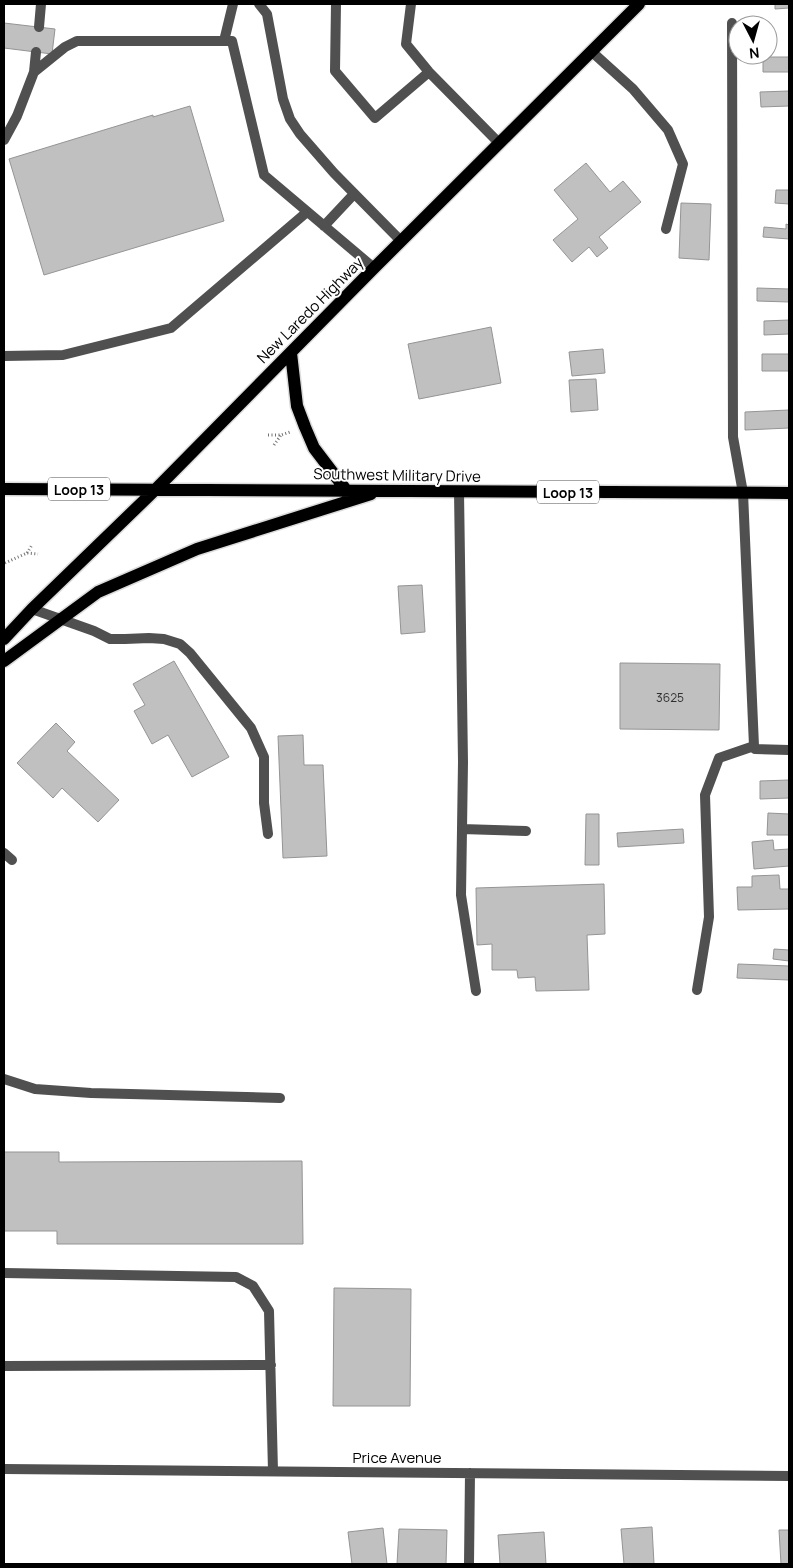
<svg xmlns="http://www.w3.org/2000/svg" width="793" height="1568" font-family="Manrope,sans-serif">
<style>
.building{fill:#c0c0c0;stroke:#949494}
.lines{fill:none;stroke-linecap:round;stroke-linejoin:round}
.primary-casing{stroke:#dbdbdb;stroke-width:15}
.path{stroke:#727272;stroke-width:3;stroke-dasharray:1 2.5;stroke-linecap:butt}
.service{stroke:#505050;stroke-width:10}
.minor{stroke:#505050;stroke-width:10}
.primary{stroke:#000;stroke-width:12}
.labels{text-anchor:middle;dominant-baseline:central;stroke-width:4;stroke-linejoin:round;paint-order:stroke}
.number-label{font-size:12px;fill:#303030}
.shield{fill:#fff;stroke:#4c4c4c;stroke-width:1}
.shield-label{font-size:14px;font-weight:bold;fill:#000}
.street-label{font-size:15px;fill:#000;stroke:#fff}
</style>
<rect width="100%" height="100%" fill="#fff"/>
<!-- building -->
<path class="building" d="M775,4H789V8L775,9Z
M4,23L55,29L52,54L4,48Z
M763,57H789V72H763Z
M789,91V106L761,107L760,92Z
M190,106L224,221L44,275L9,159L153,115V117Z
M586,163L610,192L623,181L641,202L599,237L608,248L597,257L589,247L572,262L553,240L578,219L554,190Z
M776,190H789V204L775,203Z
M681,203L711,204L709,260L679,258Z
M786,224L789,225V239L763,237L764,227L786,229Z
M757,288L789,289V302L757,301Z
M789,320V334L764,335V321Z
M491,327L501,383L419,399L408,344Z
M603,349L605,373L572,376L569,352Z
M762,354H789V371H762Z
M596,379L598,410L571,412L569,380Z
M789,410V428L745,430V412Z
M422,585L425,632L401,634L398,586Z
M174,661L229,757L192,777L168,735L152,744L134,711L145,705L133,684Z
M620,663L720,664L719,730L620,729Z
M56,723L75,742L67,751L119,800L98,822L62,788L53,798L17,763Z
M303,735L304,765H323L327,856L283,858L278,736Z
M789,780V798L760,799V781Z
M768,813L789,814V835H767Z
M586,814H599V865H585Z
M683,829L684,843L618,847L617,833Z
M773,840L774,850L789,849V866L754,869L752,842Z
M779,875L780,889H789V909L738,910L737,887H752V876Z
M604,884L605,934L587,935L589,990L536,991L535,977L518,978L517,970H492V944L477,945L476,888Z
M774,949L789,950V961L773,959Z
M738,964L789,966V980L737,978Z
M4,1152H59V1162L302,1161L303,1244H57V1231H4Z
M334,1288L411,1289L410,1406H333Z
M652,1527L654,1564H624L621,1529Z
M383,1528L387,1564H352L348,1532Z
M399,1529L447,1530L446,1564H397Z
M779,1530H789V1564H781Z
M544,1532L546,1564H500L498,1535Z"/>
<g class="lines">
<defs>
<path id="primary" d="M291,353L297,406L305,427L314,448L346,490
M4,489L789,493
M4,639L32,609L155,490L374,268L639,4
M4,661L98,592L197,549L371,494"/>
</defs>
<!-- primary casing -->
<use href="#primary" class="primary-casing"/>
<!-- path -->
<path class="path" d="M268,435H281L290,432
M274,445L281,435
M27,553L32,545
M5,563L27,553L38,554"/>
<!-- service -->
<path class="service" d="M259,4L267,14L283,99L290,119L300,134L334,173L401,241
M336,4L335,71L375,118L429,72
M411,4L406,44L429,72L499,143
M732,23L733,437L743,493L754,746L755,749L789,750
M39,27L41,4
M224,41L233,4
M591,51L633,89L668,130L683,164L666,229
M34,72L36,52
M4,140L17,116L34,72L65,47L77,41H232L264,175L374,268
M324,226L354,194
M4,356L63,355L171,328L307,212
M459,492L463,762L462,829L526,831
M32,609L94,631L110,639H125L149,638L164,639L180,644L190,653L251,728L264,757V803L268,834
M462,829L461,895L476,991
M4,853L12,860
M697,990L709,917L705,795L719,758L754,746
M4,1079L35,1089L91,1093L280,1098
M4,1273L236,1277L253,1286L269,1311L273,1471
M4,1366L271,1365"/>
<!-- minor -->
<path class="minor" d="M4,1469L789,1476
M469,1564L470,1473"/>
<!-- primary -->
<use href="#primary" class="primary"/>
</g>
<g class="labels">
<!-- number labels -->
<g class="number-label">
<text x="670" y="697">3625</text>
</g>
<!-- shield labels -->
<g class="shield">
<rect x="48" y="477.5" width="62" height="23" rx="4"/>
<rect x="537" y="480.5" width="62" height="23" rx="4"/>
</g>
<g class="shield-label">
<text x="79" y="489">Loop 13</text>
<text x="568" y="492">Loop 13</text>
</g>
<!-- street labels -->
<g class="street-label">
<text transform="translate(310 310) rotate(-45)">New Laredo Highway</text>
<text transform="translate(397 475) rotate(1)">Southwest Military Drive</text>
<text x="397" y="1457">Price Avenue</text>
</g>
</g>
<!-- border -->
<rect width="793" height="1568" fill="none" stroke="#000000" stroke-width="10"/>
<!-- north arrow -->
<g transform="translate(753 40) rotate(174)"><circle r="24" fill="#ffffff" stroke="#999999"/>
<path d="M0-4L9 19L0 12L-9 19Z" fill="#000000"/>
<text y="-8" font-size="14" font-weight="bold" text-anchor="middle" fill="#000000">N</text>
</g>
</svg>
